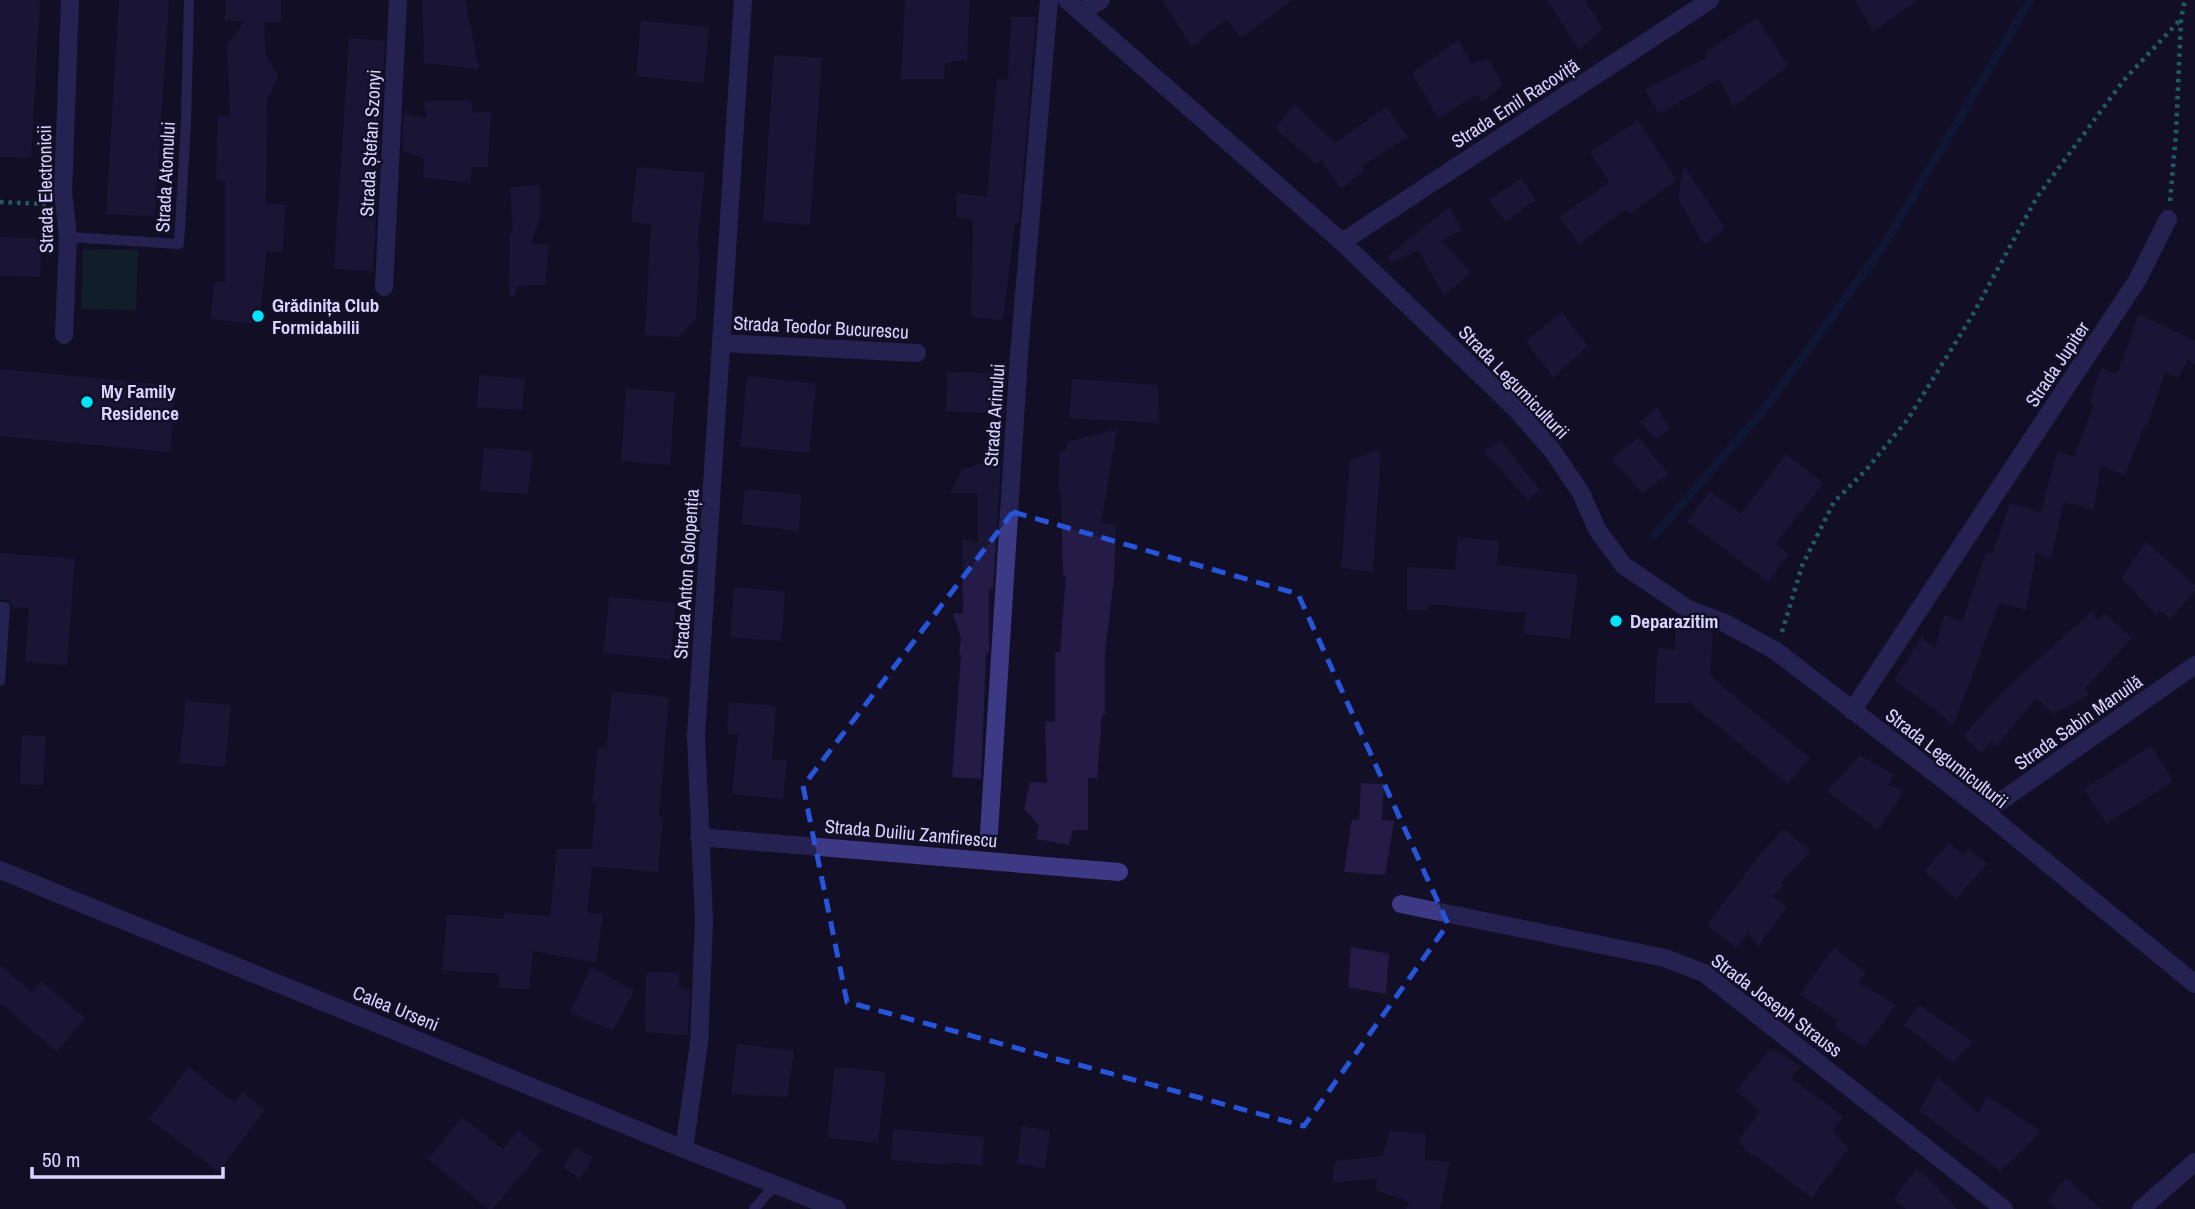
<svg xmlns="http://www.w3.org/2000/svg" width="2195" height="1209" font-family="'Archivo Narrow',sans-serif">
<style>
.green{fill:#12302f}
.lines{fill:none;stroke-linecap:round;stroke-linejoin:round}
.stream{stroke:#0c2248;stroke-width:8}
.building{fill:#241b47}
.path{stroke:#2fb8b0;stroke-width:4.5;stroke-dasharray:3.5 5;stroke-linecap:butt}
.service{stroke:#3d3a85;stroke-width:10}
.minor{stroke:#3d3a85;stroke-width:18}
.tertiary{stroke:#3d3a85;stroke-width:18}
.marked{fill:none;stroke:#2655da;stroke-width:5;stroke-dasharray:14 9;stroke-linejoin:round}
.poi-dot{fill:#00e5ff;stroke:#130f26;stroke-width:2.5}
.labels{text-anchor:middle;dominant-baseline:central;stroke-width:5;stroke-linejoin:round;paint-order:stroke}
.street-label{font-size:19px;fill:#d9d4ff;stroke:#130f26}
.poi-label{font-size:19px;font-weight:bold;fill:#d9d4ff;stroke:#130f26;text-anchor:start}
</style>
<rect width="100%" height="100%" fill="#130f26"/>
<!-- green -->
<path class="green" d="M83,249L138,250L136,310L81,309Z"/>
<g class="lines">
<!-- stream -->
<path class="stream" d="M1655,535L1766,407L1882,248L2030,0"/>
</g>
<!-- building -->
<path class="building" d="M0,0H40L31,158L0,157Z
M119,0H169L155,216L106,214Z
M226,0H281V22H264L266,55L278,76L267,100L266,204L285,205L283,252L267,251L259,324L210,319L215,281L225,282V181L216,180L218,115L230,116L227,45L245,21H225Z
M422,0H465L479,69L424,63Z
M905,0H970L967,60L945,63L944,79H901Z
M1162,0H1292L1241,38L1226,19L1192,47Z
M1547,0H1585L1603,29L1579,50Z
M1855,0H1918L1873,31Z
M1011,17H1036L1019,223H1015L1003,320L971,317L973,219L957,218L956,193L987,197L997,79L1008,80Z
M1757,18L1788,66L1734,107L1719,79L1659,114L1645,90L1708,57L1705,53Z
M641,21L709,27L704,83L636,76Z
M349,38L385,41L373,271L334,269Z
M1458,40L1471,63L1489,60L1503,85L1482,102L1477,95L1438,118L1412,73Z
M774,55L822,58L810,225L763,221Z
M424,101H471L473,113L491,111L488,167H472L470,183L423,177L424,159L402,151L404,114L427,118Z
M1295,104L1335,143L1386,107L1408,137L1362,166L1365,170L1341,189L1321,160L1317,165L1275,128Z
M1638,120L1676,180L1630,214L1626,209L1579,244L1559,217L1609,182L1590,152Z
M1684,166L1725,228L1704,245L1678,198Z
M637,167L705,173L697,249H700L696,319L679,337L645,335L651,224L631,222Z
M1521,178L1536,200L1505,222L1489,200Z
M540,185V216L531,244L549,245L545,285L518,286L514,297L509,296L510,233H513L510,187Z
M1449,207L1463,230L1442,240L1471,273L1444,296L1418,250L1391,263L1387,257Z
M0,237L42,239L40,277L0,275Z
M1562,312L1588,346L1553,378L1526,341Z
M2139,314L2195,341V364L2188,360L2178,378L2165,372L2147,426L2144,425L2125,475L2101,466L2093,510L2064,502L2051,558L2036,553L2026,610L1999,603L1953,726L1938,712L1894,680L1922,637L1935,649L1944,615L1962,622L1986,552L1992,554L2010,503L2041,512L2057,452L2074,456L2094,405L2089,403L2101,368L2117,374Z
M0,369L176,386L170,452L0,436Z
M947,372L1006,374L1004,414L946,411Z
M479,375L525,379L522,410L477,407Z
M747,376L816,384L809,453L740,446Z
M1072,379L1158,385L1159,423L1069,418Z
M626,389L675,392L670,465L621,461Z
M1657,407L1670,429L1656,439L1640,422Z
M1117,429L1101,523L1116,524L1114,580L1105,654V715L1102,714L1097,779L1088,777V830H1073L1069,845L1036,839L1039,825L1024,809L1030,782L1047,783L1045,721L1055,722V652H1060L1066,576H1063L1061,493H1058L1060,451H1066L1067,442Z
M1638,437L1669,474L1642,493L1612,459Z
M1501,440L1540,490L1528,500L1484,452Z
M484,448L533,451L528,494L480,491Z
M1381,449L1373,572L1341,568L1350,460Z
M1786,454L1823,483L1776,544L1789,554L1768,582L1687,521L1710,491L1741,514Z
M1001,459L993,590L989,589V653L986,655L981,779L952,777L961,655H959L961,638L953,613L963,614L962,539L978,542V493H950L962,469Z
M745,489L802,495L798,531L741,524Z
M1458,537L1499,541L1497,565L1578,575L1570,639L1523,634L1526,613L1428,604V610H1407V567L1455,570Z
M2146,542L2195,585V591L2170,619L2161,611L2157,616L2121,578Z
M0,553L75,559L67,665L25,662L29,608L12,607L8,600H0Z
M734,587L785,592L781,641L730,637Z
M609,597L676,603L671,659L603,653Z
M2091,612L2098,620L2104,613L2132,638L2085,689L2089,695L2053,714L2036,698L1996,747L1991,742L1981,753L1963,736L2004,690Z
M1676,624L1698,625L1713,631L1710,676L1810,758L1788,784L1690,703H1654L1658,648L1674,650Z
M612,692L669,697L659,816L663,817L658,872L592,866L587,913L603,914L596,963L533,951L529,990L498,987L499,974L442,970L447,914L504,919V913L550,916L557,849H592L596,803H592L598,747L606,748Z
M186,701L231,705L225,767L179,763Z
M729,702L776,706L772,759L787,761L783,799L732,794L738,735L727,734Z
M22,735L46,736L43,785L20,784Z
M2151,746L2173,781L2106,824L2084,789Z
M1860,755L1894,775L1889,785L1904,791L1878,830L1827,791Z
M1361,783L1384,784L1382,820L1394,821L1385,875L1344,872L1352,819L1359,820Z
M1784,829L1811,851L1781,883L1784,885L1773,896L1787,907L1759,946L1748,933L1736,948L1707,925L1760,854Z
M1949,843L1963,855L1969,848L1987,864L1956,899L1924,871Z
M1351,947L1389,954L1386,994L1348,987Z
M1834,948L1866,973L1858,982L1896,1005L1865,1047L1834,1027L1838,1021L1800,994Z
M0,965L32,992L41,981L85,1018L57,1052L0,1003Z
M591,967L634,991L613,1031L570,1012Z
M679,972V988L690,990L688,1035L645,1032L646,973Z
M1919,1005L1973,1042L1953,1063L1904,1025Z
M737,1044L794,1051L787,1097L731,1094Z
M1771,1048L1801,1066L1791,1078L1843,1116L1832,1132L1849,1148L1812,1198L1752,1154L1751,1156L1738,1141L1760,1111L1736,1091Z
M189,1067L234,1103L242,1092L265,1110L218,1172L149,1119Z
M835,1067L886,1072L878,1143L827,1138Z
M1938,1077L1978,1113L1987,1096L2041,1132L2001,1171L1919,1111Z
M462,1117L503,1149L518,1130L542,1150L493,1209H488L428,1159Z
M1022,1126L1050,1131L1045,1168L1017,1164Z
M893,1129L984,1137L982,1165L946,1162V1165L891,1160Z
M1389,1131L1426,1134L1425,1160L1450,1162L1440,1209H1406L1410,1202L1375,1190L1378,1178L1332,1183L1335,1161L1383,1156Z
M576,1147L593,1158L580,1179L563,1167Z
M1917,1168L1936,1186L1957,1209H1906L1894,1199Z
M2066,1178L2101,1209H2057L2047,1200Z"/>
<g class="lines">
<!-- path -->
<path class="path" d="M2170,201L2176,133L2181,19L2185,0
M0,202L45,204
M1782,632L1802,566L1834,502L1866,470L1908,419L1972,316L2037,197L2124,80L2181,19"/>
<!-- service -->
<path class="service" d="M68,237L179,244L186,122L189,0
M0,607H5L0,681
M754,1209L775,1185"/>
<!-- minor -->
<path class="minor" d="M1067,0L1342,242L1514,407L1552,450L1581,493L1597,529L1623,565L1688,609L1725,623L1776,651L1985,812L2195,984
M1081,12L1101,0
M1342,242L1710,0
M384,287L398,0
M64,335L68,237L63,192L70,0
M722,343L917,353
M1852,711L2138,279L2168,219
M1985,812L2195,665
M989,833L1019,355L1049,0
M699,837L1119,872
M1401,904L1665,958L1704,973L2004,1209
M684,1149L699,1043L704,921L696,736L743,0"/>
<!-- tertiary -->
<path class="tertiary" d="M0,870L684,1149L837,1209
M2141,1209L2195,1162"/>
</g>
<!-- marked area -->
<path d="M0 0H2195V1209H0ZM1013,512L1298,594L1448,924L1304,1126L847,1002L803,786Z" fill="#130f26" fill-opacity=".55" fill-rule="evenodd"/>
<path class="marked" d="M1013,512L1298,594L1448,924L1304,1126L847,1002L803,786Z"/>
<!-- markers -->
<g class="poi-dot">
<circle cx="258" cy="316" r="7"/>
<circle cx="87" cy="402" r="7"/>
<circle cx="1616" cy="621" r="7"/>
</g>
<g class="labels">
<!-- street labels -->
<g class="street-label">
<text transform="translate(1515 103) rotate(-33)">Strada Emil Racoviță</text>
<text transform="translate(370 143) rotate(-87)">Strada Ștefan Szonyi</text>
<text transform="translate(165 177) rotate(-87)">Strada Atomului</text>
<text transform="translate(45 189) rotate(-91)">Strada Electronicii</text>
<text transform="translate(821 327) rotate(3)">Strada Teodor Bucurescu</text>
<text transform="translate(2057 364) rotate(-56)">Strada Jupiter</text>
<text transform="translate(1514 382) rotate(46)">Strada Legumiculturii</text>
<text transform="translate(994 415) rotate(-86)">Strada Arinului</text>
<text transform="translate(686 574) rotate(-86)">Strada Anton Golopenția</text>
<text transform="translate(2078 722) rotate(-35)">Strada Sabin Manuilă</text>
<text transform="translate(1947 758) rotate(38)">Strada Legumiculturii</text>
<text transform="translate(911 833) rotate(5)">Strada Duiliu Zamfirescu</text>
<text transform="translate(1777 1005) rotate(37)">Strada Joseph Strauss</text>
<text transform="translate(396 1008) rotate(22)">Calea Urseni</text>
</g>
<!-- poi labels -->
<g class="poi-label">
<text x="272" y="305">Grădinița Club<tspan x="272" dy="22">Formidabilii</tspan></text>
<text x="101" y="391">My Family<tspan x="101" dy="22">Residence</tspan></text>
<text x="1630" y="621">Deparazitim</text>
</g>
</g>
<!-- scale -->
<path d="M32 1167v10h191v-10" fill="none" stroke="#d9d4ff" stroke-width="3.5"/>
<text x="42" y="1167" font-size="21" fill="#d9d4ff" stroke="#130f26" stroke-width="5" paint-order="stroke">50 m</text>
</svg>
